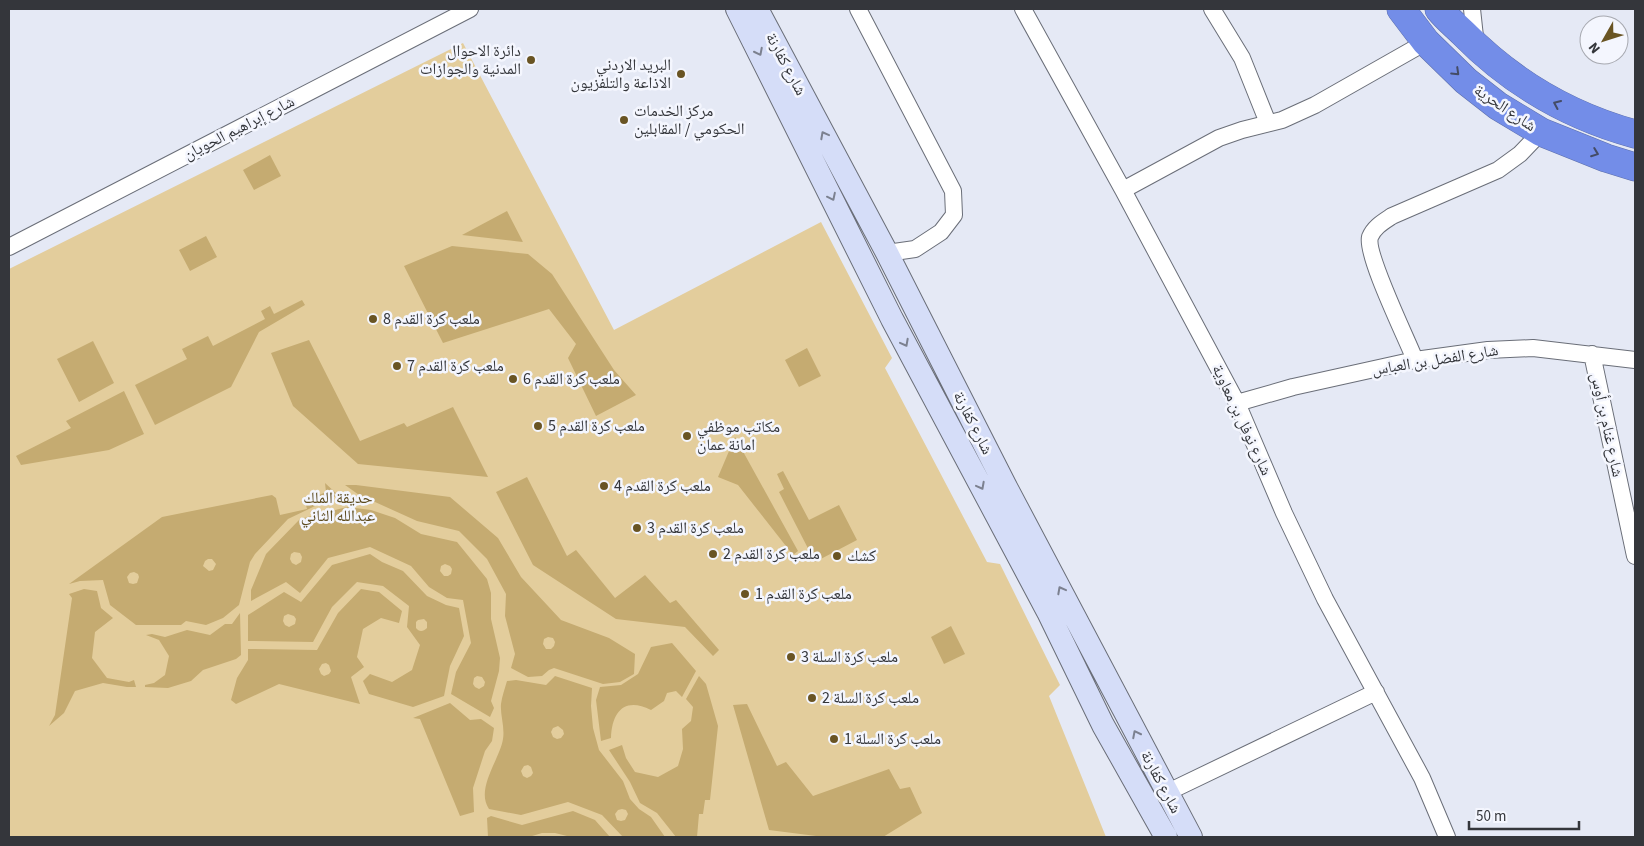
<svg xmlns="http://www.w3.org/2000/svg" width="1644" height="846" font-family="'Source Sans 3','Noto Naskh Arabic',sans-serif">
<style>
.green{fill:#e3cd9c}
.forest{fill:#c5ab71;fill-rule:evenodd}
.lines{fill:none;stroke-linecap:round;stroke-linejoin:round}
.street-casing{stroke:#6a6e78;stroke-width:18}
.secondary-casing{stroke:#6a6e78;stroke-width:24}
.highway-casing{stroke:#5d6fab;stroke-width:29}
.street{stroke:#fff;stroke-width:16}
.secondary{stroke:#d5ddf8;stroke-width:22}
.highway{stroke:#738de8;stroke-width:28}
.oneway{stroke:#7c8190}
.oneway2{stroke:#444c66}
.poi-dot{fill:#695423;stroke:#f4f6fe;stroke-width:2}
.labels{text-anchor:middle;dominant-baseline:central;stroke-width:5;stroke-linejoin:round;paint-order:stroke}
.poi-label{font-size:16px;fill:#34363b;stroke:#f4f6fe;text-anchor:start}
.street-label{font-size:16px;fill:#34363b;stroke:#f4f6fe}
.park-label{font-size:16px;fill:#5c4a1d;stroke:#f4f6fe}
</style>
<rect width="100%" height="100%" fill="#e5e9f5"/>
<!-- green -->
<path class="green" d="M463,43L614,330L821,222L892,358L885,368L987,562L1000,564L1060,685L1049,696L1106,837H9V269Z"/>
<!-- forest -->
<path class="forest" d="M270,155L281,176L254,190L243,170Z
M507,211L523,242L462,235Z
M206,236L217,257L190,271L179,250Z
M452,246L528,254L552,274L614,370L636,395L596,416L568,358L576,344L549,309L443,343L404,266Z
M302,300L305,305L259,332L231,387L155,425L135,385L187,359L182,349L208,336L213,346L265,319L261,311L270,306L274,314Z
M309,340L360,441L404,423L407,427L453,407L488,477L358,464L293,406L271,353Z
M93,341L114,383L79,402L57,359Z
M807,348L821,376L799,387L785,360Z
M124,391L144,434L109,450L21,465L16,456L71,428L66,421Z
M735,437L798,551L793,555L738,485L718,477Z
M783,471L809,520L839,505L857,540L815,562L779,492L784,489L777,474Z
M527,477L567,556L576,550L615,598L645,575L670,603L676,600L719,650L713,656L685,627L616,619L533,565L496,492Z
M325,483L338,495L288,519L255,554L250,562L239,605L223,618L206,625L186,621L181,625H136L110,605L103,580L80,581L69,584L162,517L272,495L276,498L280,515L307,509L305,501L326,492ZM208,559H212L216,564L213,570L209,571L203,566L205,561ZM134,572L138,574L139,577L137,583L133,584L129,583L127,577L130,573Z
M345,485H356L450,497L498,538L521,577L561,620L609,638L635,654L634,674L620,682L603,684L554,668L549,670L542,676L528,677L511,668L515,654L505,616L506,594L487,559L459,531L417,521L375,502H369ZM548,637L553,638L555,642L554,646L551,649H546L543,644L544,639Z
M347,507L371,510L395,518L421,534L457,542L487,579L491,593V619L500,658L499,671L491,701L494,708L490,717L451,694L456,672L471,643L463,600L447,598L429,587L411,566L370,547L328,558L300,593L286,582L251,601V590L266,554L300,519ZM294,552L300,553L302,557L301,562L296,565L292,563L290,559L291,554ZM445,564L450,566L452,569L451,574L448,576H444L440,571L441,566ZM477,676L482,677L485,682L484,686L479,689L475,687L473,684L474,678Z
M370,554L382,562L403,571L427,596L446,605L459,608L464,636L450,666L444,696L413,707L369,694L363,681L370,674L392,682L412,670L420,645L407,627L409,606L383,586L357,582L332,607L313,642L248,641V615L284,592L301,602L332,565ZM288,614L294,616L296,619L295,624L289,627L285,625L283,621L284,616ZM424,619L427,622V628C423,632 419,632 416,628V622L418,620Z
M84,589L97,591L101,608L113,618L95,632L92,658L107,678L129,682L134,680L136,687H127L103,683L75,691L64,713L49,726L55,715L72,598L69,594Z
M361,589L379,592L402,611L399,623L381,618L363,629L357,657L364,667L351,677L360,704L279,684L236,704L231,700L237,678L248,660V649L317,650L338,613ZM326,663L329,665L331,671L329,674L324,676L321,674L319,669L322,664Z
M240,613L241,655L236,659L203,670L191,681L168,688L145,687V685L154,683L165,675L169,656L159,640L146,635L152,634L165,637L187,630L210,635L225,624H232Z
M951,626L965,654L944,664L931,637Z
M672,643L696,671L682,697L676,691L667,693L664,701L651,710C625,697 612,711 611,738L601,741L596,700L600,687L621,685L638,674L651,647Z
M555,676L592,688L591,706L593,728L599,750L623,781L630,799L639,809L651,817L665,837H623L602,815L568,802L521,815L489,809C475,789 500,759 503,739C505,727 500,715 501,704C502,696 505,688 507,681L516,680L546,685ZM558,726L563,730L564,734L561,738L557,739L553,737L551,732L553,728ZM528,765L531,767L533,773L531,776L527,778L523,776L521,771L524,766ZM622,809L626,810L628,814L625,820L621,821L617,820L615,814L618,810Z
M699,676L706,684L718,726L710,800H705L703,814H699L697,837H676L657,813L640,803L630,782L609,750L622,745L626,758L635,772L658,777L678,766L683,749L682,729L691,721L693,707L686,699Z
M450,703L470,720L481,719L494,728L492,741L485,751L473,788L474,812L460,816L420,719L413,718Z
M747,704L777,766L786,762L813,796L889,769L900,789L910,787L922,813L883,837H824L769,830L733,705Z
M573,811L595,820L610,837H571L555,833H542L529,837H488L487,818L491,816L522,825Z"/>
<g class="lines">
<defs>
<path id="street" d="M858,9L953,191L954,215L941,232L915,249L887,253
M1023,9L1123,190L1237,403L1284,513L1325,599L1422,778L1447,837
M1212,9L1242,58L1268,123
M1472,9L1476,46
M1123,190L1219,138L1242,130L1282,120L1315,105L1426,42
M9,247L470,9
M1592,354L1635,556
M1415,360C1407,339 1365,254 1370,237C1374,227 1383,222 1392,216L1498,170L1520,154L1541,132
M1237,403L1293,387L1415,360L1488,350L1533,348L1635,360
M1166,793L1376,692"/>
<path id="secondary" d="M737,9L892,319L1048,612L1103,725L1166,837
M757,9L887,253L1005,485L1191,837"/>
<path id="highway" d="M1401,9L1426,42L1466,81L1498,106L1541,132L1606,158L1635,167
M1439,9C1446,18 1455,25 1463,33C1511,82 1569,116 1635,134"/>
</defs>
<!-- street casing -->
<use href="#street" class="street-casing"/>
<!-- secondary casing -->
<use href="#secondary" class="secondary-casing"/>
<!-- highway casing -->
<use href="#highway" class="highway-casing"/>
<!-- street -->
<use href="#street" class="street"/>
<!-- secondary -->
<use href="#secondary" class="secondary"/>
<!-- highway -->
<use href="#highway" class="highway"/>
</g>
<!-- one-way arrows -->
<defs><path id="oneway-chevron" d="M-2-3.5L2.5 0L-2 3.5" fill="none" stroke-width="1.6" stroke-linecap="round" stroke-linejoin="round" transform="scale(1.25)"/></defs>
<g class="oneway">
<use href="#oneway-chevron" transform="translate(759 52) rotate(63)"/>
<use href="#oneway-chevron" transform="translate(824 135) rotate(-118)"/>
<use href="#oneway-chevron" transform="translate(832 197) rotate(64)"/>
<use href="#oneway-chevron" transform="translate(905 343) rotate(62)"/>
<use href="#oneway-chevron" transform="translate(981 486) rotate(62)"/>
<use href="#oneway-chevron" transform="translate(1061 590) rotate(-118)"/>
<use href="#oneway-chevron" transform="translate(1136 734) rotate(-117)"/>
</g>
<g class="oneway2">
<use href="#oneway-chevron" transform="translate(1456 72) rotate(44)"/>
<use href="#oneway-chevron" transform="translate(1557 104) rotate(-156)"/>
<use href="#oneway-chevron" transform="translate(1595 153) rotate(21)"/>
</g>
<!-- markers -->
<g class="poi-dot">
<circle cx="531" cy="60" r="5"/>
<circle cx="681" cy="74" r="5"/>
<circle cx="624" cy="120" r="5"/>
<circle cx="373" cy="319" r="5"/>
<circle cx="397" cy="366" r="5"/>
<circle cx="513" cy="379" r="5"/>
<circle cx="538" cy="426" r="5"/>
<circle cx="687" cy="436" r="5"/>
<circle cx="604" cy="486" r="5"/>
<circle cx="637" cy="528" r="5"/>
<circle cx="713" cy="554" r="5"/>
<circle cx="837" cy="556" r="5"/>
<circle cx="745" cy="594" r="5"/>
<circle cx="791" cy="657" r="5"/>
<circle cx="812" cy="698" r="5"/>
<circle cx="834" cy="739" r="5"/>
</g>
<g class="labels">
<!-- poi labels -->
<g class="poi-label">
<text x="521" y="51" text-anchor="end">دائرة الاحوال<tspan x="521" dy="18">المدنية والجوازات</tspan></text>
<text x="671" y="65" text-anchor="end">البريد الاردني<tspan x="671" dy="18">الاذاعة والتلفزيون</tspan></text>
<text x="634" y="111">مركز الخدمات<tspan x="634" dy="18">الحكومي / المقابلين</tspan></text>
<text x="383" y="319">ملعب كرة القدم 8</text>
<text x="407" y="366">ملعب كرة القدم 7</text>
<text x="523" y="379">ملعب كرة القدم 6</text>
<text x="548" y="426">ملعب كرة القدم 5</text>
<text x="697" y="427">مكاتب موظفي<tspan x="697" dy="18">امانة عمان</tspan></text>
<text x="614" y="486">ملعب كرة القدم 4</text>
<text x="647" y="528">ملعب كرة القدم 3</text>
<text x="723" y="554">ملعب كرة القدم 2</text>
<text x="847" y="556">كشك</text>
<text x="755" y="594">ملعب كرة القدم 1</text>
<text x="801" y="657">ملعب كرة السلة 3</text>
<text x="822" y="698">ملعب كرة السلة 2</text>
<text x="844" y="739">ملعب كرة السلة 1</text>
</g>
<!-- street labels -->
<g class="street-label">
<text transform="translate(786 64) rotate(62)">شارع كفارنة</text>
<text transform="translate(1505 108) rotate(34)">شارع الحرية</text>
<text transform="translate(239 128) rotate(-27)">شارع إبراهيم الحويان</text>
<text transform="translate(1435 360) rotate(-9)">شارع الفضل بن العباس</text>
<text transform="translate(1242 420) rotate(65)">شارع نوفل بن معاوية</text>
<text transform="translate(973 423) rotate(63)">شارع كفارنة</text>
<text transform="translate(1607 425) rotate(78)">شارع غنام بن أوس</text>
<text transform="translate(1161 782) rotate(62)">شارع كفارنة</text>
</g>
<!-- park labels -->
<g class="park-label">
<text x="338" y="498">حديقة الملك<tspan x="338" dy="18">عبدالله الثاني</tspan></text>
</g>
</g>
<!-- border -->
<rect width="1644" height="846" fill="none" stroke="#34363b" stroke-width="20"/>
<!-- north arrow -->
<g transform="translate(1604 40) rotate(231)"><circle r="24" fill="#f4f6fe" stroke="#a7a9b0"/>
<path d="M0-4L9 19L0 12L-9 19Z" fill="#695423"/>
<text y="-8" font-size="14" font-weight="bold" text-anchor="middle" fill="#34363b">N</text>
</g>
<!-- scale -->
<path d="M1469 821v8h110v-8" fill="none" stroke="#34363b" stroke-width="2.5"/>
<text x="1476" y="821" font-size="15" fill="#34363b" stroke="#f4f6fe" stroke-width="4" paint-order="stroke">50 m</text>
</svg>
